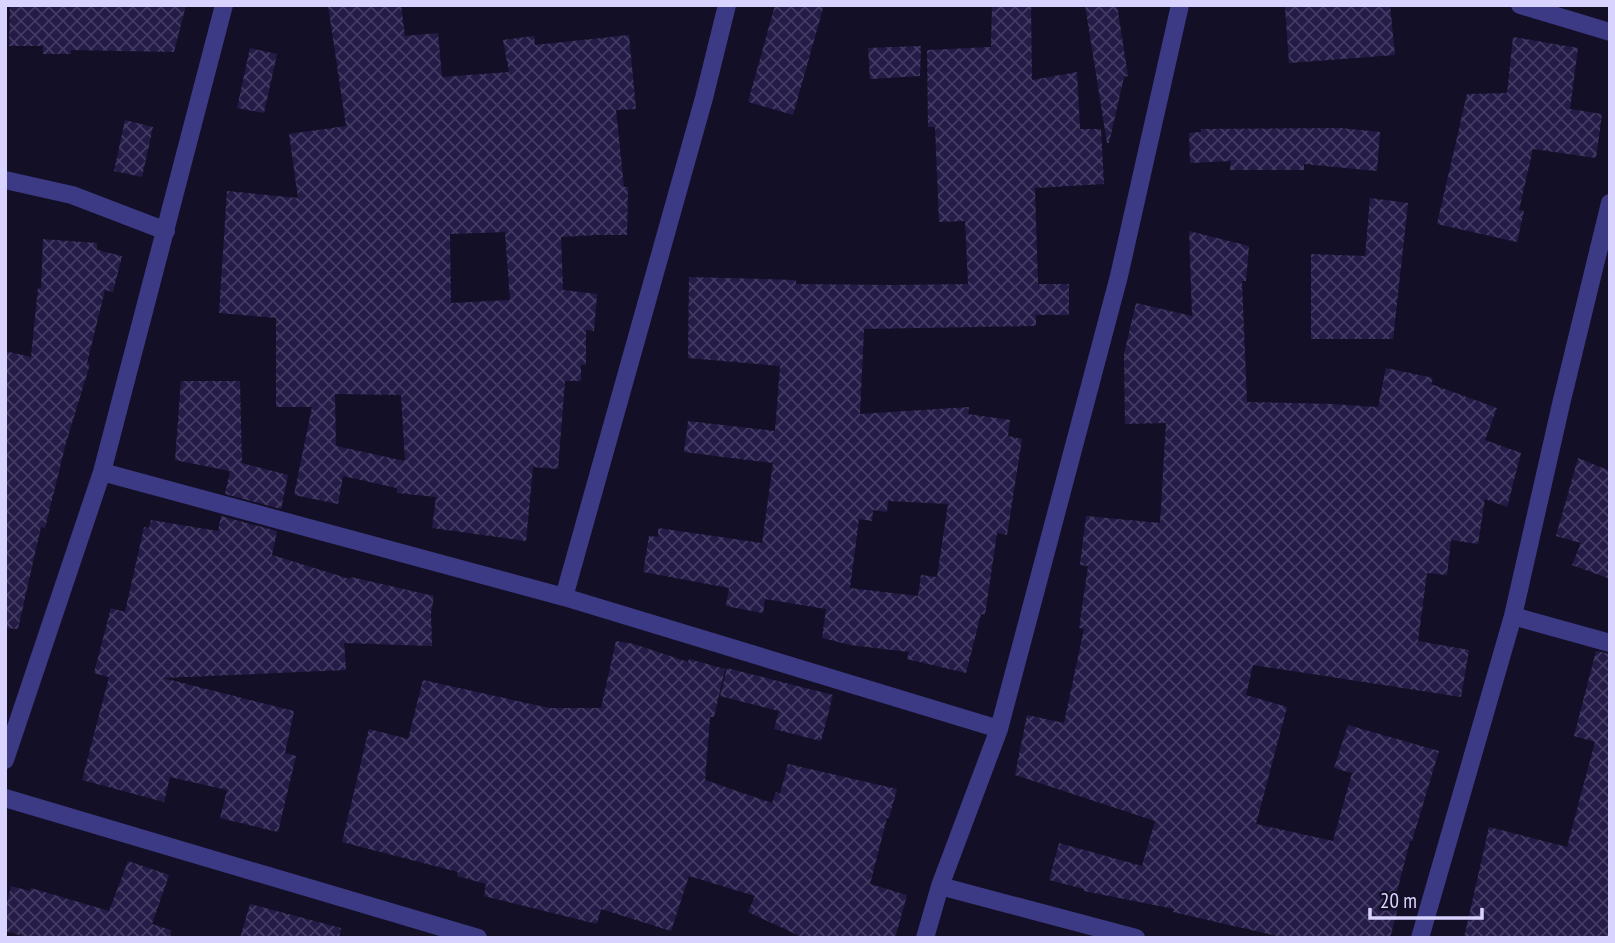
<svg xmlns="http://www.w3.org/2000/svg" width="1615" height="943" font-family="'PT Sans Narrow',sans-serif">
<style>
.building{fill:url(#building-cross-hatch);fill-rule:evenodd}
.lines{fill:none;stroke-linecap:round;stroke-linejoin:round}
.minor{stroke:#3d3a85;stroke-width:18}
</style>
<defs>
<pattern id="building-cross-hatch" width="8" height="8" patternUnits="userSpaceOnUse" patternTransform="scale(1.75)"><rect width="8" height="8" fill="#241b47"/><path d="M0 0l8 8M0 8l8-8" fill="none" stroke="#433b63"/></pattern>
</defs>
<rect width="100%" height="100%" fill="#130f26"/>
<!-- building -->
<path class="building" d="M10,5H186L174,52L71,50V54H43V46H9Z
M328,5H401L405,36L438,33L442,77L509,72L503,40L534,36L535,45L629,35L636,109L616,110L624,187H628L627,235H596L561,237L563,290L597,294L594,331L586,330V365H581V381H565L558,469L533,467L526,541L432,528L436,497L397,493V488L343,476L338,504L294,495L312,407H276V318L219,313L227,191L298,198L289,134L346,126ZM505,232L510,300L451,303L450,234ZM335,394L401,395L405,461L336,446Z
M775,5H824L793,115L748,102Z
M992,5H1031L1032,80L1077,72L1080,129H1101L1104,184L1035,188L1038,284H1069V315H1036V326L864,329L860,414L969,407L968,414L1010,420L1008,436L1022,439L1007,535L997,533L985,615L981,614L966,673L907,659L909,652L850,645L822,638L826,609L765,599L763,613L726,606L729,588L643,572L649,536L658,537V528L762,543L773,463L684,452L688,421L775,431L780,366L688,358L689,277L796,280V284L892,285L968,284L965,221L939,222L935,127H928L927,50L991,47ZM888,501L948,504L937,577L921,575L918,596L850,588L859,519L872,521L873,510L887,512Z
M1085,5H1117L1128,76L1124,77L1109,143H1107Z
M1314,5H1390L1395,55L1289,63L1285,7Z
M1513,37L1578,48L1570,109L1602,114L1596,158L1533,149L1519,210L1524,211L1517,242L1437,224L1467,94L1507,93Z
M921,46L920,76L870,79L868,48Z
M250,48L277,54L264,113L237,108Z
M125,120L153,127L142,177L114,171Z
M1341,128L1380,132L1377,171L1304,164V170H1230L1231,161L1190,163L1189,133L1201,132V129Z
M1370,198L1408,203L1393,339H1311V254L1365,256Z
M1189,231L1249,246L1246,281H1242L1247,402L1331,404L1378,407L1386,368L1433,378L1431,384L1497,408L1485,440L1521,453L1507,507L1485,499L1478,544L1451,540L1447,575L1427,573L1418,641L1469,650L1461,697L1253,665L1246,695L1287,707L1256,824L1333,841L1352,773L1334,768L1348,725L1439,751L1412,841H1410L1394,903L1399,904L1390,938H1286L1173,912L1174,909L1084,891V889L1049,880L1059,843L1142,866L1155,821L1015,775L1027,715L1064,723L1084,629L1079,628L1088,566L1080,565L1086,516L1160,523L1166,423L1125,424L1124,354L1136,303L1192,316Z
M43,239L97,243V250L122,256L113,292L105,290L87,363L90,364L66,443L45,528L41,527L18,629L5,628V351L31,357L38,288H41Z
M181,381H240L242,463L288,475L281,509L225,494L230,471L175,460Z
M1578,458L1610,471V579L1572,565L1581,543L1556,536Z
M221,516L277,531L272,555L350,579L351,577L434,596L431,614L432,646L344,643L346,670L163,678L294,711L285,753L296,756L278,832L220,818L227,790L170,777L164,802L82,780L109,677L94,673L111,608L125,612L144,527L149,528L151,520L218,531Z
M616,641L634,644L688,662L689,659L725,669L714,717H710L705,780L772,803L776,792L780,794L788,764L897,789L889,818H887L870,884L907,895L895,938H804L748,912L755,896L689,876L671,931L601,909L597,924L484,896L486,884L457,876L458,872L342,842L369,729L408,739L423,680L549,708H601Z
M1596,651L1610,654V938H1464L1489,827L1567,847L1595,742L1574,736Z
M727,668L833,695L821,741L774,729L779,711L720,696Z
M128,861L169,875L152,924L171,930L170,938H30L5,931V911L11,886L30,891L31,888L109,911Z
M250,904L341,928L339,938H240Z"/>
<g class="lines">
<!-- minor -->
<path class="minor" d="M1520,5L1610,32
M5,180L72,195L166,231
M102,472L564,597L999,729
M564,597L704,98L727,5
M1513,616L1610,643
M5,760L102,472L224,5
M5,798L478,938
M940,886L1136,938
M925,938L940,886L999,729L1119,276L1180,5
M1420,938L1513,616L1561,404L1610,203"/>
</g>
<!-- border -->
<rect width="1615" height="943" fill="none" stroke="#d9d4ff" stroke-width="14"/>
<!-- scale -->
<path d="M1370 908v10h112v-10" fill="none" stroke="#d9d4ff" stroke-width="3.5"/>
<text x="1380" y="908" font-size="21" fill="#d9d4ff" stroke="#130f26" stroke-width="5" paint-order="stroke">20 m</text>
</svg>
